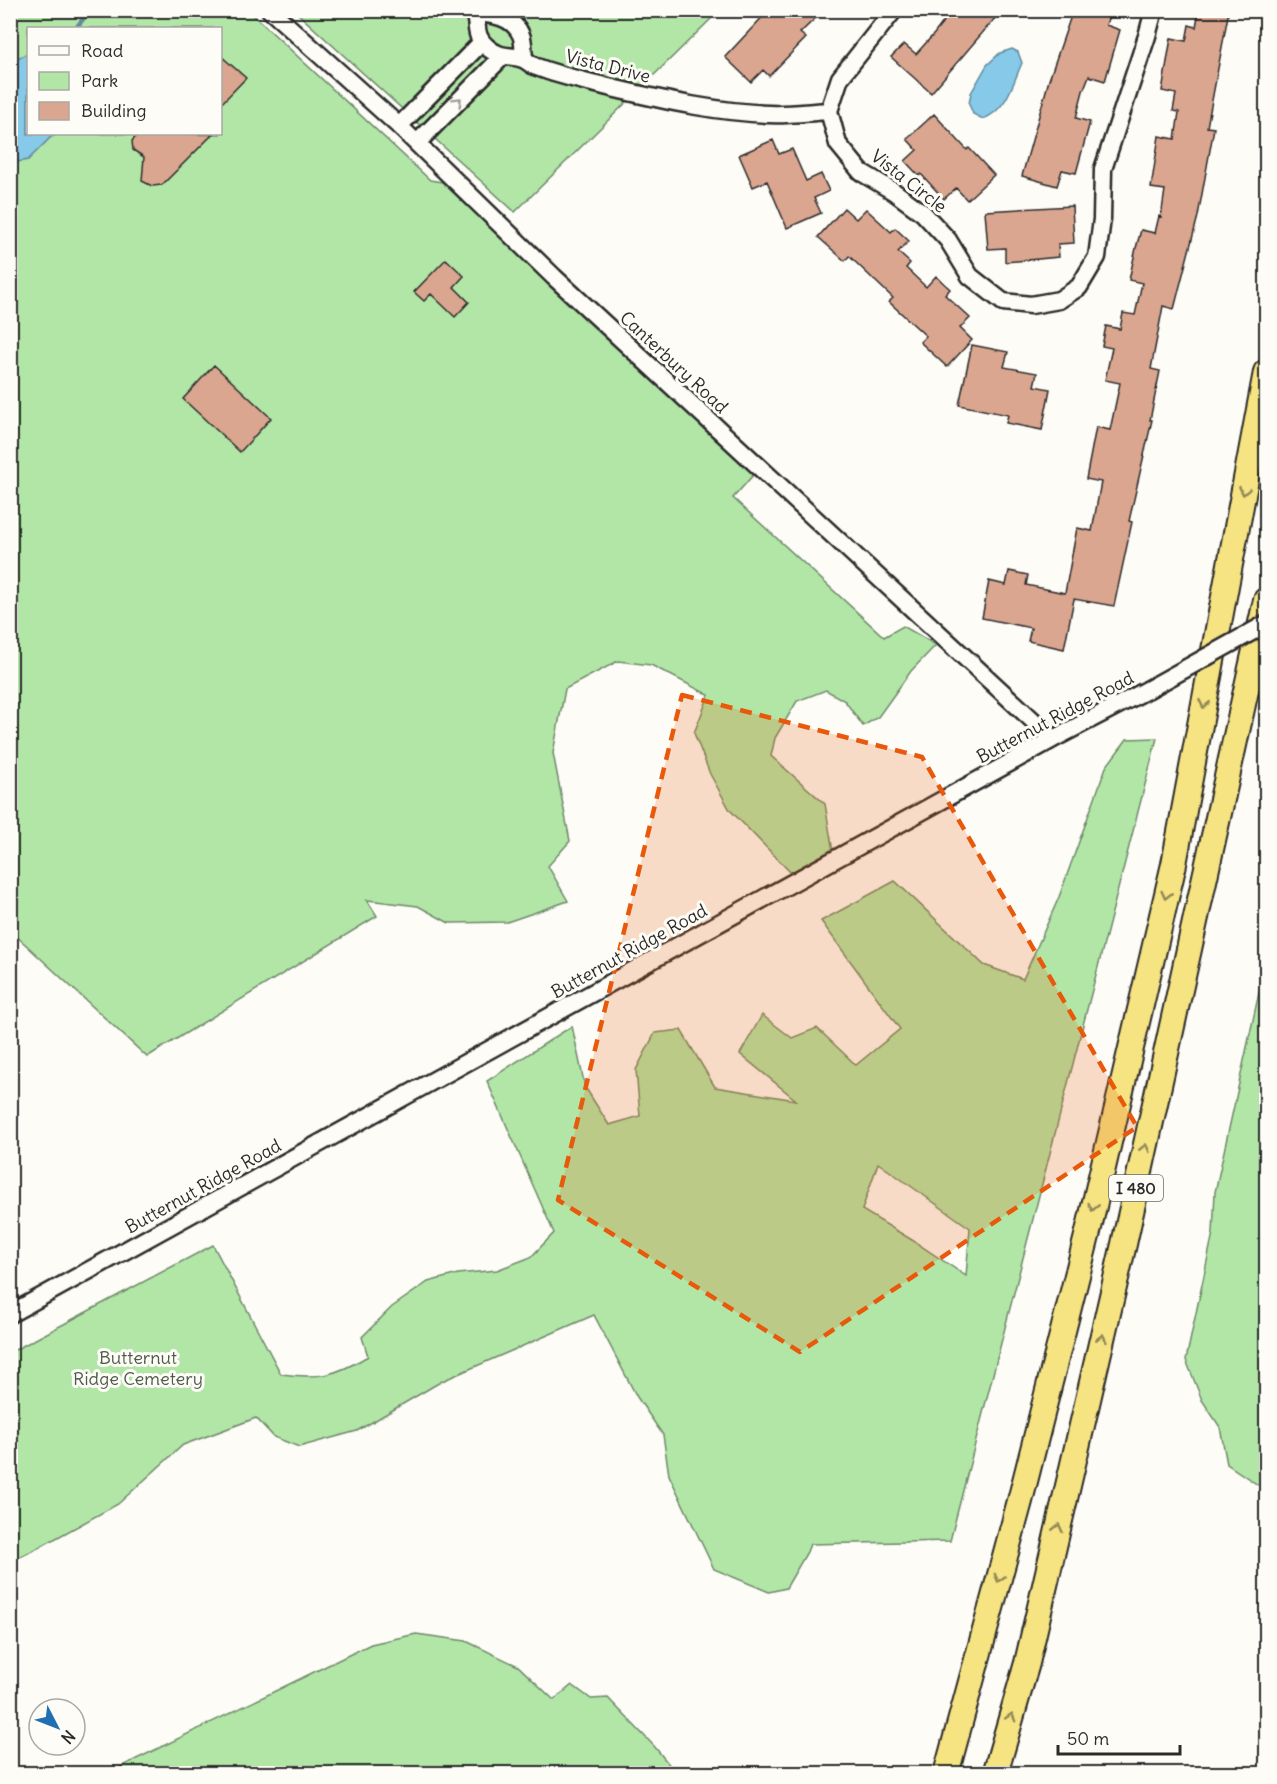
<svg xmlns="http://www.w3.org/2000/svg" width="1277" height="1784" font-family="Delius,sans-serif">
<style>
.green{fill:#b2e6a7;stroke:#6e8869;stroke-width:1.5;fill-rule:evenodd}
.water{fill:#87c9e8;stroke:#628a9c;stroke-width:1.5}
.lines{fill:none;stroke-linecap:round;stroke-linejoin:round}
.stream{stroke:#628a9c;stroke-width:4.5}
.building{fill:#daa68f;stroke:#2b2b2b;stroke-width:1.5}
.minor-casing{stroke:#2b2b2b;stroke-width:21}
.highway-casing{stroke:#2b2b2b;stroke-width:28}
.minor{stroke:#fdfcf7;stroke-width:16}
.highway{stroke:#f6e381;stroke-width:24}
.minor-bridge-casing{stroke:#2b2b2b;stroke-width:21;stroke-linecap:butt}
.minor-bridge{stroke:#fdfcf7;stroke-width:16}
.oneway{stroke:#9e9e9b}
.oneway2{stroke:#908756}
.marked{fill:#e8590c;fill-opacity:0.2;stroke:#e8590c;stroke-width:4.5;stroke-dasharray:12 8;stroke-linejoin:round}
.labels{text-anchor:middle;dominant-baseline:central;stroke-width:6;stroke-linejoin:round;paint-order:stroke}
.shield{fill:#fdfcf7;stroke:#6a6a68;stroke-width:1.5}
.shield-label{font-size:16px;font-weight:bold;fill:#2b2b2b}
.street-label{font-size:18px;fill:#2b2b2b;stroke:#fdfcf7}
.park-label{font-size:18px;fill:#4d5a4a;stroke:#fdfcf7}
</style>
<rect width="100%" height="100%" fill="#fdfcf7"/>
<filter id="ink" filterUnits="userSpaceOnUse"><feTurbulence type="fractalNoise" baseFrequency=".0167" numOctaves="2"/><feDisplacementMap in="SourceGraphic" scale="12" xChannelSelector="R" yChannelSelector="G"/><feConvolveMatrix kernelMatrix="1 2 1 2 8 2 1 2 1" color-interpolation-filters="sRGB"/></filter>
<g filter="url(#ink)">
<!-- green -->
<path class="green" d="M11,11H249L430,180L442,182L754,474L733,498L884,637L903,626L936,645L911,671L878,717L863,726L845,701L826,690L797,701L775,738L771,756L825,804L833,852L793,875L730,810L710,774L694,733L709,695L651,665L618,661L565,689L553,753L570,841L548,866L568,901L507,922L449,923L418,906L367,900L377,916L147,1057L11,931ZM28,28H220V134H28Z
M295,11H719L515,212Z
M1157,738L950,1541L810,1544L807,1552L786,1588L769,1592L714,1569L669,1475L663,1435L637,1397L594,1315L442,1381L357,1431L299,1447L274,1437L256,1418L183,1445L118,1504L38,1548L11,1561V1352L213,1245L281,1374C319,1379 335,1376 368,1356L362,1337L392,1307L428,1282L458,1274L497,1270L531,1257L554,1233L487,1081L572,1026L585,1087L609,1125L640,1116L636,1070L655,1033L681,1030L715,1087L796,1100L740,1054L762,1015L792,1038L817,1028L856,1065L900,1029L821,921L895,881L984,965L1023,979L1059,897L1106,767L1127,739ZM878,1163L970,1228L966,1276L912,1240L862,1210Z
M1266,961V1483L1258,1485L1227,1464L1220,1427L1202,1400L1186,1360L1213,1233L1215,1192Z
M416,1634L466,1641L518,1666L554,1700L572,1685L591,1699L608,1698L654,1746L671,1767L656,1774L108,1773L371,1644Z"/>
<!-- water -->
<path class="water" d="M1012,49L1018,52L1022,63C1012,85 1007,110 983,119L973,114L969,104L971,93L987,65L1000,53Z
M28,54V134H59L51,137L28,160L11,163V60Z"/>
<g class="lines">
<!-- stream -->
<path class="stream" d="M76,28L90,10"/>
</g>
<!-- building -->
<path class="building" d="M769,10H824L800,33L806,38L769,76L763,70L751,82L725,57Z
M932,10H1002L931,93L891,57L904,44L916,54L934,34L944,21Z
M1073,10H1111L1106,25L1120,30L1105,81L1089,76L1083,91L1076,118L1090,122L1076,173L1062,170L1057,186L1022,176L1049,80Z
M1199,10H1229L1207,127L1214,128L1198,216L1174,309L1163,306L1151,369L1160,371L1150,420H1152L1129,521L1132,522L1114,606L1074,599L1064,649L1028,641L1031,628L982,618L989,581L1006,585L1009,571L1028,575L1026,585L1065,593L1077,528L1092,531L1101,482L1086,479L1096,427L1110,430L1120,383L1105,380L1112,348L1102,346L1106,326L1120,329L1123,313L1135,315L1142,283L1129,280L1136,248L1141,230L1155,233L1159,216L1161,217L1165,190L1151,188L1159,136L1175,139L1179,112L1173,111L1176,94L1162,91L1171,38L1186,41L1189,25L1196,27Z
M220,55L246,78L220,105Z
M934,114L967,150L969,148L994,175L967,200L956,188L944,199L921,174L919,176L905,161L917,150L907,139Z
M138,134H213L162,185L152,186L142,181L144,157L133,150L132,141Z
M773,140L779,154L792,149L806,181L821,174L829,191L814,198L821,213L787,228L767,181L753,187L739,155Z
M1072,206L1074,243L1058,244L1059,257L1005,262V248L988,249L985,211Z
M844,208L856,219L866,209L891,232L895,228L909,241L898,252L910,263L906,268L926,287L936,276L950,289L945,295L970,318L960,328L972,340L947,367L920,342L926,336L889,302L893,298L849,256L845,261L818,237Z
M446,259L464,276L454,287L469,302L455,317L431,294L424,301L414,292Z
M972,345L1008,352L1004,367L1037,373L1034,386L1050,389L1042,430L1006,423L1008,415L959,405Z
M214,365L271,418L240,452L183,399Z"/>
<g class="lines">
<defs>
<path id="minor" d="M270,10L399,126L554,277L1053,739
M473,10C480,24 472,34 487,47C503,61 512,53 525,60C529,62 532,66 537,67C562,77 590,82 616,89C667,101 717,112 769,114C789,115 809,112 829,111
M894,10L840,78L829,111L838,144L861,172L893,191L923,213L948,240L970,276L1003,302L1031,305L1059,300L1079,287L1097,257L1102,219L1103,169L1147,36L1154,10
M475,13C492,14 513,16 521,35C524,41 523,52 524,59
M399,126L482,42
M417,143L502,57
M10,1314L1053,739L1147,690"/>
<path id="highway" d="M946,1774L1020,1501L1088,1232L1174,864L1266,372
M995,1774L1027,1663L1124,1244L1266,600"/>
</defs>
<!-- minor casing -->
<use href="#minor" class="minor-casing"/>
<!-- highway casing -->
<use href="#highway" class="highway-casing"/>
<!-- minor -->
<use href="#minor" class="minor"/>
<!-- highway -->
<use href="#highway" class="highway"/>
<defs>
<path id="minor-bridge" d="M1147,690L1266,624"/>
</defs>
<!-- minor-bridge casing -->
<use href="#minor-bridge" class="minor-bridge-casing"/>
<!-- minor-bridge -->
<use href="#minor-bridge" class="minor-bridge"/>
</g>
<!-- one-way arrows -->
<defs><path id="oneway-chevron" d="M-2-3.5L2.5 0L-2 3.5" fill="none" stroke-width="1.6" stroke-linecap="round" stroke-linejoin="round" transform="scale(1.5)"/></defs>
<use class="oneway" href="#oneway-chevron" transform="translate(458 101) rotate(-45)"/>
<g class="oneway2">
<use href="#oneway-chevron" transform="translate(1244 491) rotate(101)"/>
<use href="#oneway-chevron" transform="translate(1204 704) rotate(101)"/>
<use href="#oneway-chevron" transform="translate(1166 895) rotate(103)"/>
<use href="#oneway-chevron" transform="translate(1145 1148) rotate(-77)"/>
<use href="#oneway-chevron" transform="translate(1093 1207) rotate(103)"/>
<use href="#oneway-chevron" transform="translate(1102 1338) rotate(-77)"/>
<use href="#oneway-chevron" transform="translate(1058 1528) rotate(-77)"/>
<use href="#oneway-chevron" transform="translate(999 1578) rotate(105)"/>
<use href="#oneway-chevron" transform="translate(1011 1717) rotate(-74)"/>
</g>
</g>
<!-- marked area -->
<path class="marked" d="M682,695L922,757L1137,1127L800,1352L558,1200Z"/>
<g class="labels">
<!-- shield labels -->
<rect class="shield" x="1109" y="1175" width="54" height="26" rx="4.5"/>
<g class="shield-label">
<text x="1136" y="1188">I 480</text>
</g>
<!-- street labels -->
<g class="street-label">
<text transform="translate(608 66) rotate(14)">Vista Drive</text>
<text transform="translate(909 181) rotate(38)">Vista Circle</text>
<text transform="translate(674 362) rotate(43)">Canterbury Road</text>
<text transform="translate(1055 717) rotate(-28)">Butternut Ridge Road</text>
<text transform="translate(629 951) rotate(-29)">Butternut Ridge Road</text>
<text transform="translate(203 1186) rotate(-29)">Butternut Ridge Road</text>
</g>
<!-- park labels -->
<g class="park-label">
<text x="138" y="1357">Butternut<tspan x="138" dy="21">Ridge Cemetery</tspan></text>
</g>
</g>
<!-- margin -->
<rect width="1277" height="1784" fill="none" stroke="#fdfcf7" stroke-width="36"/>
<rect x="18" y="18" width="1241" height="1748" fill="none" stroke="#2b2b2b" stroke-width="2" filter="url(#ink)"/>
<!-- legend -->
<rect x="27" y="27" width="195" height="108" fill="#fdfcf7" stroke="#a9a8a5" stroke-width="1.5"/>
<rect x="39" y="46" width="30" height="9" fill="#fdfcf7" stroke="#a9a8a5" stroke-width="1.5"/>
<text x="81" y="57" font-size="18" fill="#2b2b2b">Road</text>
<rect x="39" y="72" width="30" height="18" fill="#b2e6a7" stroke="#a9a8a5" stroke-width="1.5"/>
<text x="81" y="87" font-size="18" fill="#2b2b2b">Park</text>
<rect x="39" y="102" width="30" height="18" fill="#daa68f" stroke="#a9a8a5" stroke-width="1.5"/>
<text x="81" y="117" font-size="18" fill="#2b2b2b">Building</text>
<!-- north arrow -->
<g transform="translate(57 1727) rotate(132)"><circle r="28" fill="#fdfcf7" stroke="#a9a8a5" stroke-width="1.5"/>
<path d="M0-4.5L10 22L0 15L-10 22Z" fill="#1f6fb2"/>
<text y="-9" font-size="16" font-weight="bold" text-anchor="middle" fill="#2b2b2b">N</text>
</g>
<!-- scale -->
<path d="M1058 1745v9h122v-9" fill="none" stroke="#2b2b2b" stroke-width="3"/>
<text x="1067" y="1745" font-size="18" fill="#2b2b2b" stroke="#fdfcf7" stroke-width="4.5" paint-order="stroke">50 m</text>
</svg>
